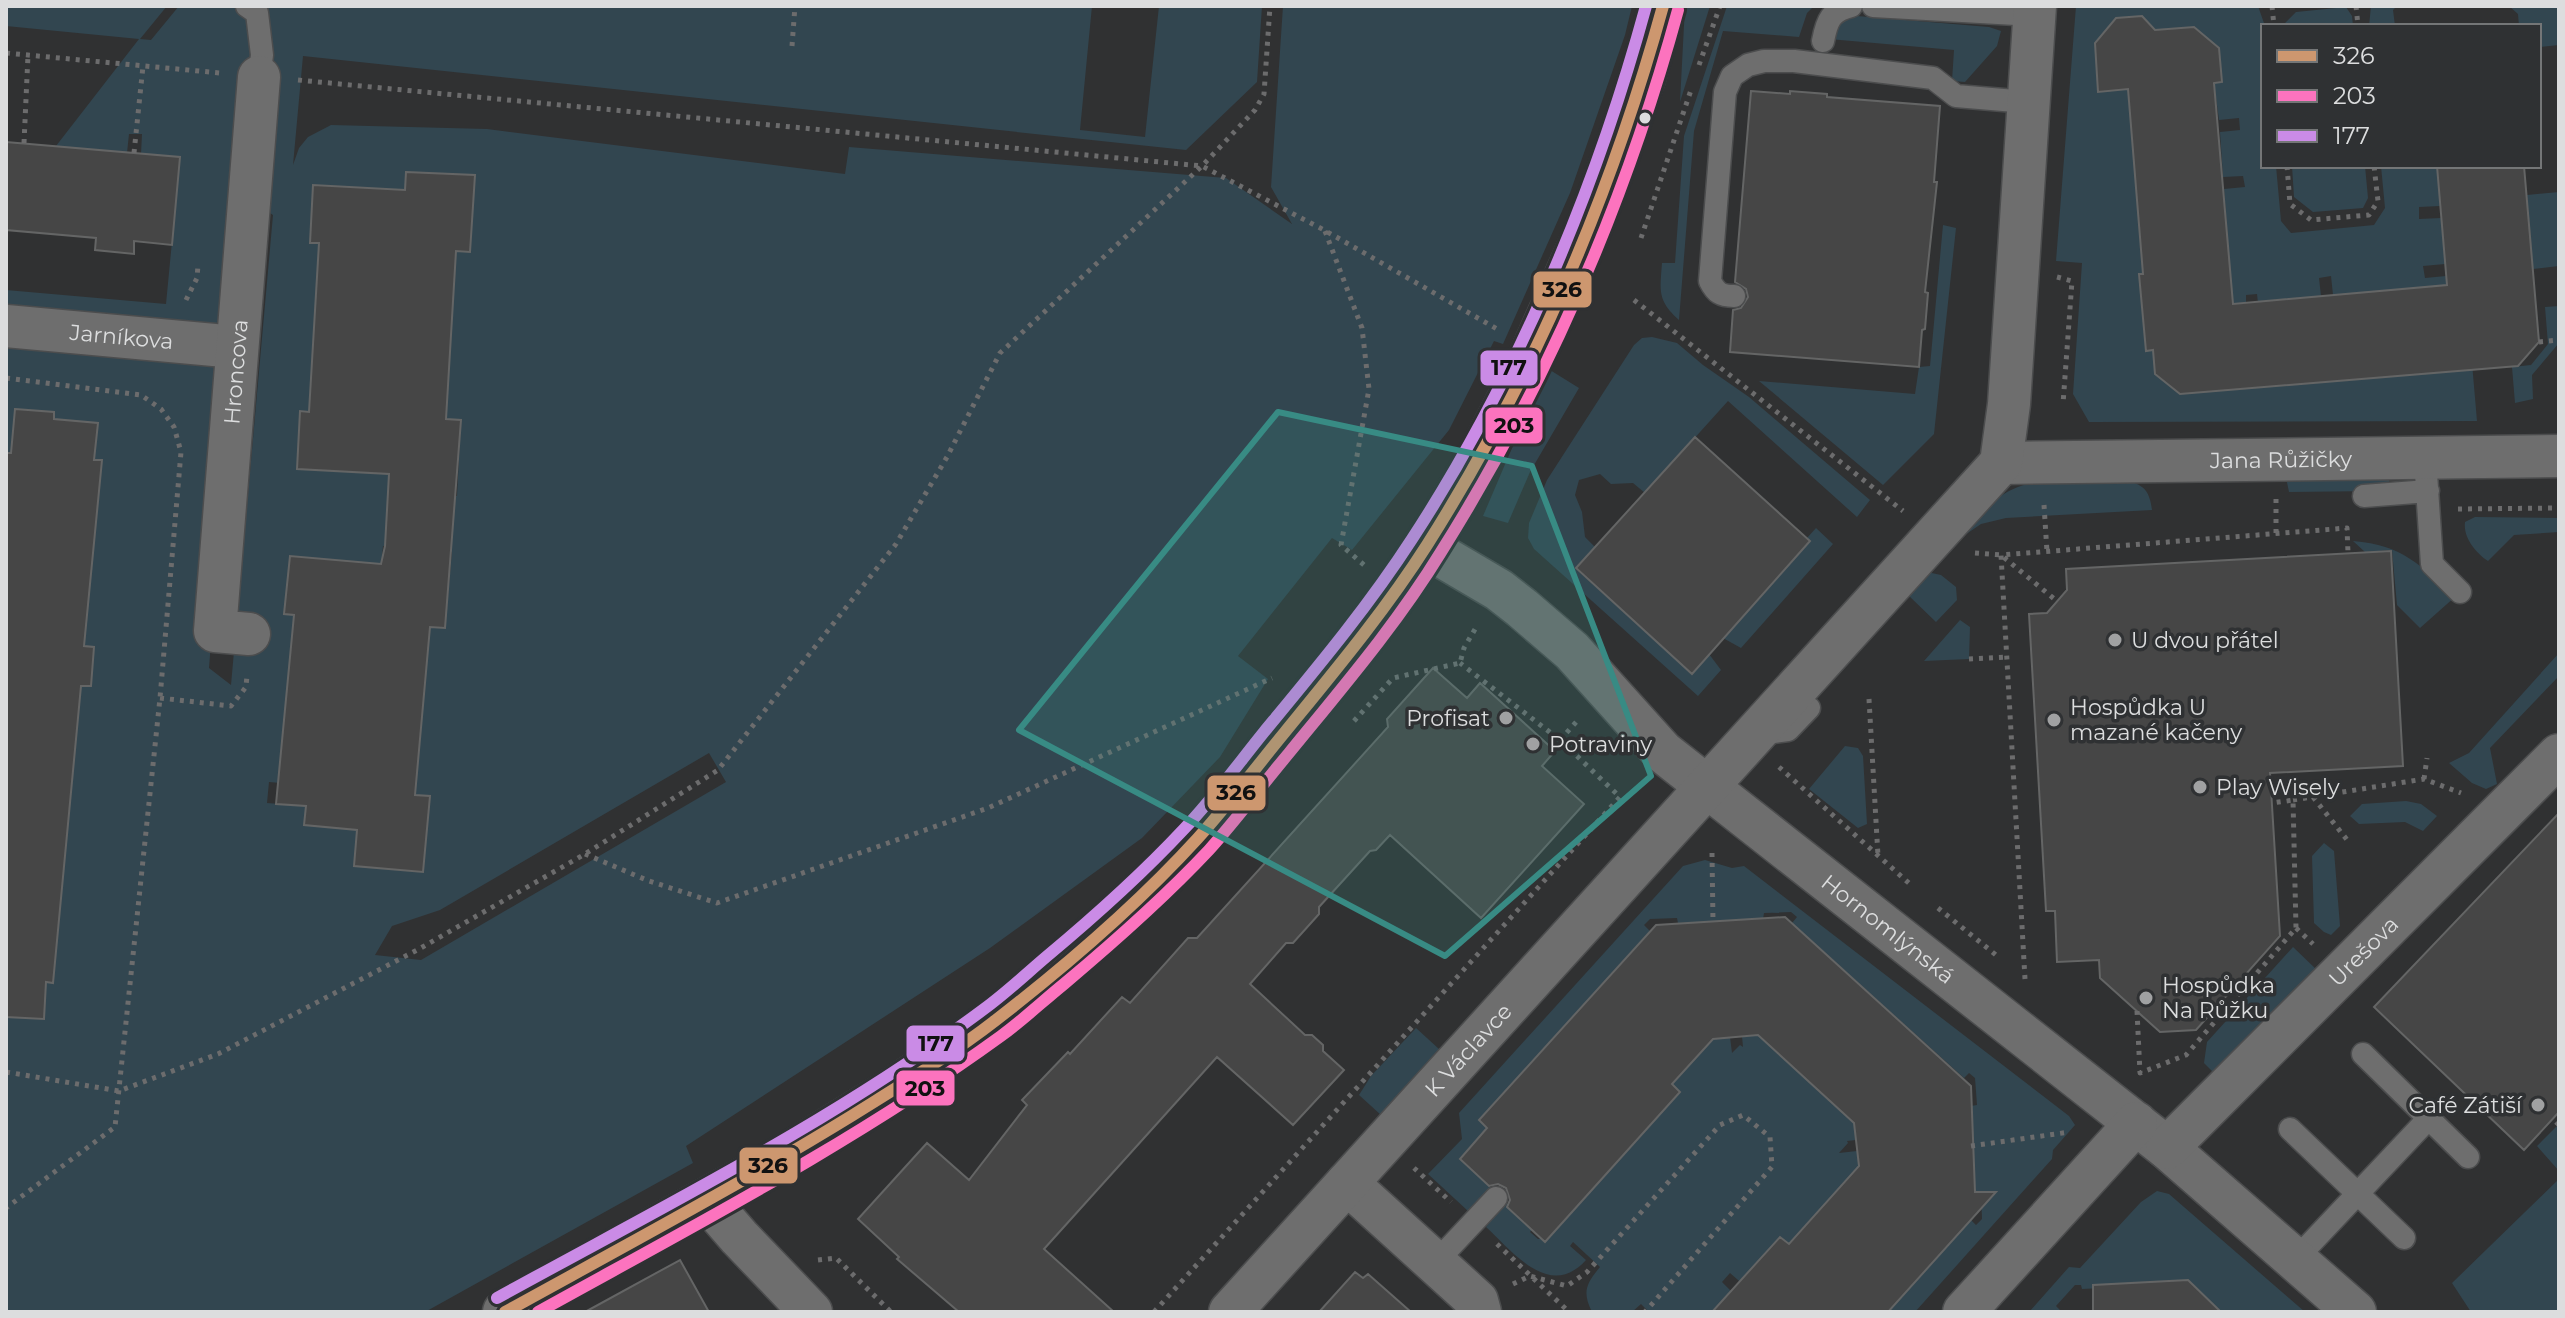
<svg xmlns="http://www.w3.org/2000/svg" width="2565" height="1318" font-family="Montserrat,sans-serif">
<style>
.green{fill:#324650;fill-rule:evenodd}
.building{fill:#464646;stroke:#646565;stroke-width:2}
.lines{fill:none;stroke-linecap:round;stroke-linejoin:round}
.service-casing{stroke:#4c4d4e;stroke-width:25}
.minor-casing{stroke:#4c4d4e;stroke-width:45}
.tertiary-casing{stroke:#4c4d4e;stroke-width:47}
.path{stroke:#6c6c6d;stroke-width:5;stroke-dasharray:4 6;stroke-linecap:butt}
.service{stroke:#6e6e6e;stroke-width:22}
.minor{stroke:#6e6e6e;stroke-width:42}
.tertiary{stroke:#6e6e6e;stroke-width:44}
.bus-1-casing{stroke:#2f3133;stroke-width:18}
.bus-2-casing{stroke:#2f3133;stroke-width:18}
.bus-3-casing{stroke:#2f3133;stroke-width:18}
.bus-1{stroke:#cd976f;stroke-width:12}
.bus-2{stroke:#fc73be;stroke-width:12}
.bus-3{stroke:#ca8be6;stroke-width:12}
.marked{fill:#388b84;fill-opacity:0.2;stroke:#388b84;stroke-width:6;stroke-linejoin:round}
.bus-dot{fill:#dcddde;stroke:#2f3133;stroke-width:3}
.poi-dot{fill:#a0a1a2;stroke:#2f3133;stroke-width:3}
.labels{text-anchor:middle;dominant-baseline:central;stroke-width:7;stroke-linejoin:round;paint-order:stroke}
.street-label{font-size:22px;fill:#dcddde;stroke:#2f3133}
.poi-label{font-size:22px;fill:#dcddde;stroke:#2f3133;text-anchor:start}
.line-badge{stroke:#2f3133;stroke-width:3}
.pale-badge-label{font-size:22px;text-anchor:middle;font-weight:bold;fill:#111}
</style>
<rect width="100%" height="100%" fill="#303132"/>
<!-- green -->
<path class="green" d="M6,6H167L140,39L151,40L179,6H1092L1080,130L1145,137L1159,6H1262L1257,82L1186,150L303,56L293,165L299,148L308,137L331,125L487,129L845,174L849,147L1226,178L1292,224L1271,187L1283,6H1632L1625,35L1570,193L1503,344L1494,341L1449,430L1352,550L1332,538L1238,656L1268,679L1220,757L1142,838L990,948L686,1146L693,1163L425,1312H6V1017L43,1019L46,982H53L81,686H91L94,647L84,646L101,461L94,460L97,423L54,419L53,412L15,409L11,453H6V290L166,304L180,158L141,154L142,134H129L127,153L56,146L139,39L6,26ZM406,172L475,175L470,251H456L446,419L461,420L457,496L388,492L390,456L338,453L337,471L297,469L300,411L392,416L313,357L316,299L402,248L310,243L313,185L352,187V206L404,208ZM246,197L273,215L231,685L209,668ZM383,546L452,552L445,628L430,627L415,795L429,797L423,872L354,866L357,830L304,825L306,806L267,803L269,782L360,790ZM709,753L726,782L421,960L375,955L392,926L440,910Z
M1685,6H1710L1680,102Z
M1727,6H1814L1807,13L1799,37L1723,31L1694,131L1679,320C1657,300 1660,291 1662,263H1675L1684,136Z
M2076,6H2258L2265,26L2263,166H2276L2281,221L2291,233L2374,225L2385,208L2381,166H2437L2440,206L2419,207V219L2441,218L2445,264L2423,266L2425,278L2446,276L2448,296L2409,288L2333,295L2331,276L2319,278L2321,296L2261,301L2259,312L2257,294L2246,295V313L2233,305L2224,189L2245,187L2243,176L2223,177L2220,132L2240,130L2239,118L2219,120L2214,83L2222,81L2219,48L2194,27L2151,30L2150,24L2142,16L2116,18L2095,43L2098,91L2128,89L2143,274L2139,275L2146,350H2153L2155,374L2180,394L2455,371L2472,363L2477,421L2089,422L2073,394L2082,263L2056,261Z
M2371,6H2397L2393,10L2395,26H2369Z
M2509,6H2559V45L2539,47V26H2519L2518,14Z
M2346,7L2352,16L2353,26H2282L2296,12Z
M1857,16L1989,27L2001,31L1997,46L1965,82L1952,81L1954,50L1829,39L1839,23Z
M2292,166H2365L2368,198L2363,208L2313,212L2294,197Z
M2559,192V266L2533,269L2527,195Z
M1943,225L1956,228L1934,434L1883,485L1759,381L1915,394L1919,367L1930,366Z
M2559,306V343L2532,375L2533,399L2515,403L2512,367L2531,365L2548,344L2545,307Z
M1652,337L1677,343L1703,365L1749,397L1870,500L1857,517L1728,401L1645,493L1633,483L1611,484L1600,474L1579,480L1575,495L1582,512L1585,537L1595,547L1576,569L1691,673L1709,654L1721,670L1698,696L1534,549L1528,538L1529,523L1547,480L1634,345L1642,338Z
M1550,370L1579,388L1530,472L1508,523L1483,516L1515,441Z
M2284,468L2388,474L2390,487L2377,491L2289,492Z
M2045,480C2069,480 2124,473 2142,487C2149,492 2151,502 2152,510L2006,518L1981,524L1959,539C1990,505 1997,488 2045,480Z
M2475,517L2559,518V532L2514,535L2488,561C2476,553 2463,538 2465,522Z
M1816,528L1833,544L1741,648L1723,638L1809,541L1807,538Z
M2353,541C2404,545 2418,565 2456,596L2420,628L2397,605L2392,550L2365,552Z
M1927,572L1941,575L1956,587L1957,600L1936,622L1907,594Z
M1960,620L1970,627L1969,659L1924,661Z
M2559,653V676L2490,748L2497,784L2486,789L2472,783L2449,763L2469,753Z
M1845,746L1858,748L1863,756L1867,824L1858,828L1809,789Z
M2406,801L2421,804L2437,816L2423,831L2405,822L2359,824L2350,816L2362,804Z
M2324,843L2334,851L2340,926L2331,935L2324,932L2314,923L2312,856Z
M1705,860L1732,868L1744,866L2069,1116L2075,1125L2053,1150L2052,1159L1915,1312H1888L1904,1295L1896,1286L1929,1267L1971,1220L1976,1225L1982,1219L1981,1192H1975L1971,1106L1977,1105L1975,1078L1969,1073L1964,1078L1792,923L1797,917L1791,912L1764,913L1763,919L1678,923L1677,918L1650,919L1644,925L1650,931L1608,977L1616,986L1583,1005L1479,1120L1487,1128L1460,1158L1483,1179L1490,1181V1191L1468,1211L1428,1174L1462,1139L1459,1113L1683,866Z
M2293,947L2318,971L2217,1076L2204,1063L2207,1042Z
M1750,1027L1864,1131L1856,1140L1847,1141L1848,1143L1839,1153L1857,1151L1866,1159L1789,1244L1780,1237L1754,1266L1746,1287L1730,1273L1722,1282L1737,1297L1735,1299L1729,1293L1712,1312H1649L1641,1304L1632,1312H1592C1582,1292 1586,1284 1600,1267L1573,1242L1570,1246L1586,1260C1550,1300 1514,1253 1486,1227L1504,1204L1515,1203L1534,1227L1530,1232L1538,1239L1548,1238L1680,1092L1672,1084L1722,1029L1730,1037L1732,1053L1740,1045L1743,1047L1742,1036Z
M1416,1028L1439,1049L1381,1115L1359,1095L1371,1076Z
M2559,1124V1171L2537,1146Z
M2559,1179V1312H2471L2452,1283Z
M2157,1191L2169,1194L2305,1312H2205L2207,1299L2187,1280H2180V1284L2082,1289L2081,1285H2075L2056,1306L2062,1312H2029L2069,1267L2080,1268L2141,1202Z"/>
<!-- building -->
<path class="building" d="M2142,16L2155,30L2194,27L2219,48L2222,82L2214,83L2233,304L2447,285L2437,166H2524L2539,342L2518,366L2180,394L2155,374L2153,350L2146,351L2139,274H2143L2128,89L2098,92L2095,43L2116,18Z
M1751,91L1790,94V91L1827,94V97L1940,106L1934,182H1937L1925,292L1928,293L1925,329L1922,330L1919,367L1730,352L1733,310L1741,308L1748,297L1746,289L1735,282Z
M6,142L180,157L172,245L134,241V254L95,250L96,238L6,230Z
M406,172L475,175L470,252L456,251L446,419L461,420L445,628L430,627L415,795L430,796L423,872L354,866L357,830L304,825L306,806L276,804L294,615L284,614L290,556L381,564L385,546L389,474L297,469L300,411L309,412L319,243H310L313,185L405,190Z
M15,409L54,412V419L98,423L94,460H102L84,646L94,647L91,686H81L53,983L46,982L44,1019L6,1017V453H11Z
M1695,437L1810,541L1692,674L1576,568Z
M2391,551L2403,766L2270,773L2280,936L2196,1030L2160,1032L2100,978L2099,960L2057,962L2055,911H2046L2029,614L2047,613L2067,590L2066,569Z
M1433,668L1467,698L1480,683L1555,751L1542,766L1584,804L1481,918L1390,835L1376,850L1370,851L1319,907V914L1293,943H1286L1250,984L1305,1035H1312L1323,1045V1051L1344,1070L1293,1125L1217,1057L1044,1249L1114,1312H959L897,1259L899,1257L858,1219L927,1143L969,1180L1027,1105L1022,1100L1068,1052L1070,1054L1122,997L1130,1003L1188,938H1197L1388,727L1387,719Z
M2559,813V1112L2524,1150L2374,1007Z
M1785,917L1971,1086L1975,1192H1996L1888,1312H1712L1780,1237L1789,1244L1859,1166L1854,1123L1758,1035L1713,1039L1672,1084L1680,1092L1545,1242L1507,1207L1510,1200L1506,1188L1498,1184L1489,1186L1460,1159L1487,1128L1479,1120L1656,925Z
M680,1260L709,1312H585Z
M1355,1272L1363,1278L1368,1274L1411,1312H1319Z
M2188,1280L2221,1312H2093V1285Z"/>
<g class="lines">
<defs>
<path id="service" d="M247,6L257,13L262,55L259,77
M1873,6L2034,15
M1823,41C1827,20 1831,11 1851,6
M1734,296C1721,296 1716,293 1710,281L1725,92L1732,76L1748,65L1764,61H1794L1933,78L1956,96L2027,102
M2425,458L2432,564L2460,592
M2364,496L2428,491
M1759,734L1788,730L1809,708
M2363,1054L2468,1157
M2290,1129L2404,1238
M2295,1260L2429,1118
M1435,1263L1496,1198"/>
<g id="minor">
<path id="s1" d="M6,326L236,347"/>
<path id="s2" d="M2001,463L2559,456"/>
<path id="s3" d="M1426,547L1499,590L1522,608L1572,651L1663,752L2167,1148L2355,1312"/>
<path id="s4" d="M249,634L215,631L259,77"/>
<path id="s5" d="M2167,1148L2559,755"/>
<path d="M1347,1183L1477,1301L1480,1312"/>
<path d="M707,1200L739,1237L811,1312"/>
<path id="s6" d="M1230,1312L2001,463L2009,404L2035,6"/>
<path d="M1964,1312L2136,1123"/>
</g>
<path id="tertiary" d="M505,1312L785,1157L892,1091L995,1021L1120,916L1199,837L1366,633L1426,547L1478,460L1528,364L1590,224L1643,78L1663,6"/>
</defs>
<!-- service casing -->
<use href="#service" class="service-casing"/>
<!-- minor casing -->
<use href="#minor" class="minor-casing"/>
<!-- tertiary casing -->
<use href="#tertiary" class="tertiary-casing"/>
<!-- path -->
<path class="path" d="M2272,6L2274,26
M2356,6L2358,26
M792,46L795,6
M6,53L220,73
M1699,65L1720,6
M298,80L1202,166L1324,230L1497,329
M24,143L28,55
M134,153L143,66
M2287,166L2290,204L2311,220L2369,215L2378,201L2374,166
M1325,231L1362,328L1369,389L1341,545L1364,565
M1641,238L1691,90
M2057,277L2072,281L2063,404
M186,300L197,278L198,265
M1634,300L1903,511
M2539,342L2559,340
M6,378L141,395L161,409L174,427L181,452L160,698L115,1127L6,1208
M2276,499V534
M2044,505L2047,552
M2458,509L2559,508
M1975,553L2001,555L2058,602
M1969,659L2007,657
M160,698L231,706L246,687L247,675
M1869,699L1878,856
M1354,721L1393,678L1460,663L1464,648L1478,624
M1560,740L1578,720
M1779,767L1911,885
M2424,779L2427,758
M2313,797L2348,841
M2293,800L2424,779L2461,793
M1712,853L1713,922
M585,854L649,881L717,903L988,808L1272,678
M1938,908L1996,955
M2296,928L2313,944
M2025,979L2001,555L2347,528L2348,553
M2137,1011L2140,1073L2186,1055L2296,928L2293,800L2272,803
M6,1072L119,1091L218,1054L419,949L585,854L718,770L896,544L947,457L1000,353L1202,166L1255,110L1264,94L1270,6
M2556,1122L2559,1125
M1971,1146L2070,1132
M1414,1168L1451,1202
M1497,1244L1569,1312
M818,1260L836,1258L891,1312
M1513,1284L1530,1276L1567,1286L1587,1272L1720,1125L1743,1115L1770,1137L1772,1167L1645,1312
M1154,1312L1620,797L1560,740L1460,663"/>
<!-- service -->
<use href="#service" class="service"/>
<!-- minor -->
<use href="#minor" class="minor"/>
<!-- tertiary -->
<use href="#tertiary" class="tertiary"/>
<defs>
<path id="bus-1" d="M505,1312C621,1248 739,1185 853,1115C901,1085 951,1055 996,1020C1067,965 1138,904 1198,838C1229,804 1256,767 1285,732C1334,672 1385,611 1427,545C1532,379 1611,195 1663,6"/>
<path id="bus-2" d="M538,1312C695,1225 855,1142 1001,1036C1023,1020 1043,1001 1064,984C1114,942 1164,898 1209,850C1237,819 1262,785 1289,753C1342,688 1397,624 1441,552C1546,385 1626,200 1678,10"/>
<path id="bus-3" d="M497,1298C662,1207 833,1122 984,1009C1006,993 1026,974 1046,957C1094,917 1141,875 1184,829C1213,799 1238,764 1264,732C1316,669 1368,607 1412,539C1516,380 1596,189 1646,6"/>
</defs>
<!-- bus-1 casing -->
<use href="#bus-1" class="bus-1-casing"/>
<!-- bus-2 casing -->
<use href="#bus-2" class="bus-2-casing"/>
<!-- bus-3 casing -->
<use href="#bus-3" class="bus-3-casing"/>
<!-- bus-1 -->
<use href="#bus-1" class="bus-1"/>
<!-- bus-2 -->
<use href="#bus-2" class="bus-2"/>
<!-- bus-3 -->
<use href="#bus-3" class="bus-3"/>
</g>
<!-- marked area -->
<path class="marked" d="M1278,412L1532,466L1651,776L1445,956L1019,730Z"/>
<!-- markers -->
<circle class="bus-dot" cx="1645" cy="118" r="7"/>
<g class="poi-dot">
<circle cx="2115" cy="640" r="8"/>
<circle cx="1506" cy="718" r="8"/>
<circle cx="2054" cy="720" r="8"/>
<circle cx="1533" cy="744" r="8"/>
<circle cx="2200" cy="787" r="8"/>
<circle cx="2146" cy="998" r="8"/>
<circle cx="2538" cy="1105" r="8"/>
</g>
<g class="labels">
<!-- street labels -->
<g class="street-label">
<text stroke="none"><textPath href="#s1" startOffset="116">Jarníkova</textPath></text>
<text stroke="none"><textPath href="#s4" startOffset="294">Hroncova</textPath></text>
<text stroke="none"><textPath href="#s2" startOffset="280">Jana Růžičky</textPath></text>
<text stroke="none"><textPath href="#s3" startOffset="602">Hornomlýnská</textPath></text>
<text stroke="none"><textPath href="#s5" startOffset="278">Urešova</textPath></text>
<text stroke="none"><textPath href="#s6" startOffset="354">K Václavce</textPath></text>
</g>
<!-- poi labels -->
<g class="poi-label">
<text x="2131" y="640">U dvou přátel</text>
<text x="2070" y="707">Hospůdka U<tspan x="2070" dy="25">mazané kačeny</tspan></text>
<text x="1490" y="718" text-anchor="end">Profisat</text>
<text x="1549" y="744">Potraviny</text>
<text x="2216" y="787">Play Wisely</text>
<text x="2162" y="985">Hospůdka<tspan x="2162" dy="25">Na Růžku</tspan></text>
<text x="2522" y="1105" text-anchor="end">Café Zátiší</text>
</g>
</g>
<g class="line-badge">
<rect x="1532" y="270" width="61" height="39" rx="8" fill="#cd976f"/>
<rect x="1479" y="349" width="60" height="38" rx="8" fill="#ca8be6"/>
<rect x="1484" y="406" width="60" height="39" rx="8" fill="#fc73be"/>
<rect x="1206" y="774" width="61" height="38" rx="8" fill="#cd976f"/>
<rect x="905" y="1024" width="61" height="39" rx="8" fill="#ca8be6"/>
<rect x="895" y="1069" width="61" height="38" rx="8" fill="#fc73be"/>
<rect x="738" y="1146" width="61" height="39" rx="8" fill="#cd976f"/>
</g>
<g class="pale-badge-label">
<text x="1562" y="297">326</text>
<text x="1509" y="375">177</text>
<text x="1514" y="433">203</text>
<text x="1236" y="800">326</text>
<text x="936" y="1051">177</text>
<text x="925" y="1096">203</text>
<text x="768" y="1173">326</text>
</g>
<!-- border -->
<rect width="2565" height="1318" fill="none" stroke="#dcddde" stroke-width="16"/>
<!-- legend -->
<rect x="2261" y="24" width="280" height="144" fill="#2f3133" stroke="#747677" stroke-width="2"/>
<rect x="2277" y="50" width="40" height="12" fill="#cd976f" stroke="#747677" stroke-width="2"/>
<text x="2333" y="64" font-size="24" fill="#dcddde">326</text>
<rect x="2277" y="90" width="40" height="12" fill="#fc73be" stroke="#747677" stroke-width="2"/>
<text x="2333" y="104" font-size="24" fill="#dcddde">203</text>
<rect x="2277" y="130" width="40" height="12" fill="#ca8be6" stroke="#747677" stroke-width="2"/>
<text x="2333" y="144" font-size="24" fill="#dcddde">177</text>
</svg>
